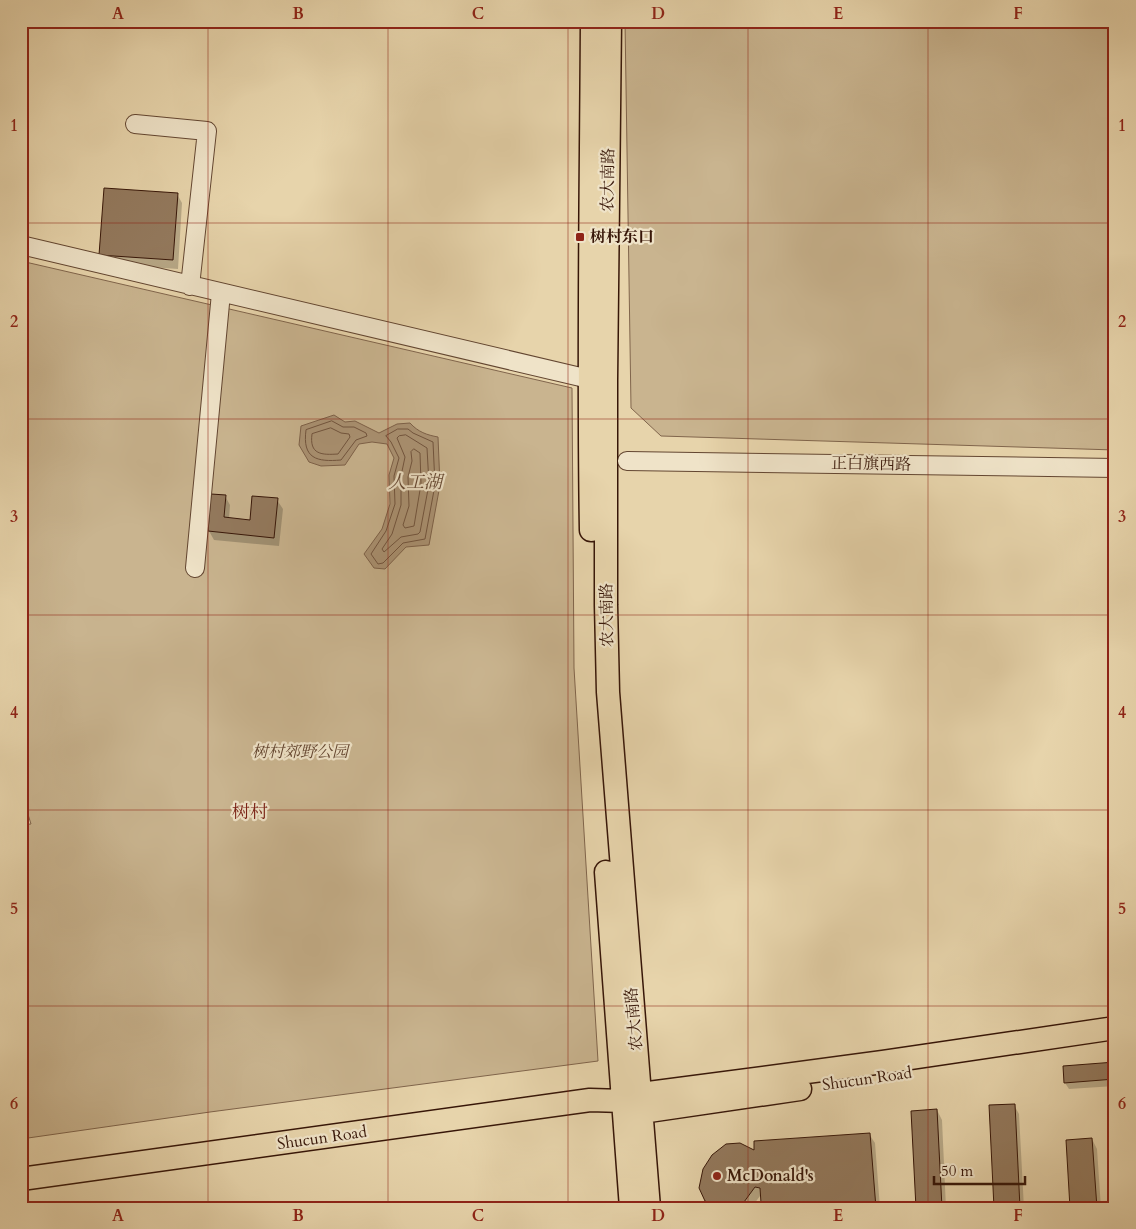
<svg xmlns="http://www.w3.org/2000/svg" width="1136" height="1229" font-family="Cardo,'Noto Serif SC',serif">
<style>
.green{fill:#c9b48f;stroke:#80654c}
.water{fill:#ab9374;stroke:#7d6149}
.shadow{fill:#0003}
.lines{fill:none;stroke-linecap:round;stroke-linejoin:round}
.shore{stroke:#71543e;stroke-width:1}
.building{fill:#93795d;stroke:#371608}
.minor-casing{stroke:#634631;stroke-width:20}
.major-casing{stroke:#371608;stroke-width:25}
.minor{stroke:#efe3c8;stroke-width:18}
.major{stroke:#e7d4ab;stroke-width:22}
.grid{fill:none;stroke:#8f2418;stroke-width:1;stroke-opacity:0.55}
.poi-dot{fill:#8f2418;stroke:#efe3c8;stroke-width:2}
.labels{text-anchor:middle;dominant-baseline:central;stroke-width:4.5;stroke-linejoin:round;paint-order:stroke}
.street-label{font-size:16px;fill:#371608;stroke:#efe3c8}
.poi-label{font-size:16px;font-weight:bold;fill:#371608;stroke:#efe3c8;text-anchor:start}
.park-label{font-size:16px;font-style:italic;fill:#634530;stroke:#efe3c8}
.water-label{font-size:18px;font-style:italic;fill:#654833;stroke:#efe3c8}
.neighbourhood-label{font-size:18px;fill:#7a1f14;stroke:#efe3c8}
.neatline{fill:none;stroke:#8f2418;stroke-width:2}
.grid-label{font-size:16px;text-anchor:middle;font-weight:bold;fill:#8f2418}
</style>
<rect width="100%" height="100%" fill="#e7d4ab"/>
<filter id="stains"><feTurbulence type="fractalNoise" baseFrequency=".004" numOctaves="4"/><feColorMatrix values="0 0 0 0 .2 0 0 0 0 .09 0 0 0 0 .02 0 0 0 .5 -.17"/></filter>
<radialGradient id="worn" r=".72"><stop offset=".6" stop-color="#630" stop-opacity="0"/><stop offset="1" stop-color="#630" stop-opacity=".3"/></radialGradient>
<!-- green -->
<path class="green" d="M625,21H1115V450L661,436L631,408Z
M21,261L572,388L574,668L598,1061L210,1112L21,1139V825L31,824L21,792Z"/>
<!-- water -->
<path class="water" d="M334,415L345,422L355,421L379,433L397,424L410,423C418,432 427,435 438,437L440,485L429,545L406,547L385,569L374,568L364,554L382,529L390,504L389,475L394,458L387,444L372,442L359,444L345,465L321,466L309,462L299,445L301,426Z"/>
<!-- shadow -->
<path class="shadow" d="M177,194L182,203L178,269L106,264L101,255Z
M225,496L230,505L229,519L251,521L277,500L283,509L279,546L214,540L209,531Z
M1115,1063V1086L1069,1089L1065,1083Z
M1014,1105L1019,1114L1024,1208H995Z
M937,1110L942,1120L946,1208H917Z
M869,1134L875,1143L880,1208H765L762,1203V1196H760L751,1208H711L706,1200L755,1153Z
M1092,1139L1097,1149L1101,1208H1071Z"/>
<g class="lines">
<!-- shore -->
<path class="shore" d="M332,421L343,427H354L366,433L367,436L356,440L341,460C317,462 302,459 306,430Z
M331,428L341,433L349,434L350,437L338,454C322,455 309,455 312,434Z
M398,429H408L413,433L433,442L435,485L425,539L403,543L383,563L378,564L371,554L386,531L395,504L394,476L399,458L391,442L386,436Z
M406,435L427,448L429,484L420,532L418,534L401,537L384,552L382,549L392,534L401,505V476L405,457L397,438L399,436Z
M414,449L420,453L421,484L414,526L405,528L403,525L409,506L408,477L412,461L411,452Z"/>
</g>
<!-- building -->
<path class="building" d="M104,188L178,193L173,260L99,255Z
M211,494L226,495L224,517L250,520L252,496L278,498L274,538L208,531Z
M1115,1062V1079L1064,1083L1063,1066Z
M1015,1104L1020,1208H994L989,1105Z
M937,1109L942,1208H916L911,1111Z
M870,1133L876,1208H770V1204L761,1203L760,1188L755,1187L744,1202L733,1208H717L705,1201L699,1188L703,1169L712,1155L726,1144L740,1143L754,1150V1141Z
M1092,1138L1097,1208H1070L1066,1140Z"/>
<g class="lines">
<defs>
<path id="minor" d="M135,124L207,131L190,286
M21,245L589,379
M627,461L1115,468
M195,568L221,293"/>
<path id="major" d="M610,21L606,380V605L608,692L649,1208
M591,530C588,361 591,191 592,21
M606,872L631,1208
M630,1105L642,1112L800,1089
M21,1179L590,1100L623,1101L641,1094L883,1062L1115,1028"/>
</defs>
<!-- minor casing -->
<use href="#minor" class="minor-casing"/>
<!-- major casing -->
<use href="#major" class="major-casing"/>
<!-- minor -->
<use href="#minor" class="minor"/>
<!-- major -->
<use href="#major" class="major"/>
</g>
<!-- grid -->
<path class="grid" d="M208,21V1208M388,21V1208M568,21V1208M748,21V1208M928,21V1208M21,223H1115M21,419H1115M21,615H1115M21,810H1115M21,1006H1115"/>
<!-- markers -->
<g class="poi-dot">
<rect x="575" y="232" width="10" height="10" rx="2.5"/>
<circle cx="717" cy="1176" r="5"/>
</g>
<g class="labels">
<!-- street labels -->
<g class="street-label">
<text transform="translate(608 180) rotate(-89)">农大南路</text>
<text transform="translate(871 464) rotate(1)">正白旗西路</text>
<text transform="translate(607 615) rotate(-91)">农大南路</text>
<text transform="translate(634 1019) rotate(-95)">农大南路</text>
<text transform="translate(867 1079) rotate(-8)">Shucun Road</text>
<text transform="translate(322 1138) rotate(-8)">Shucun Road</text>
</g>
<!-- poi labels -->
<g class="poi-label">
<text x="590" y="237">树村东口</text>
<text x="727" y="1176">McDonald's</text>
</g>
<!-- park labels -->
<g class="park-label">
<text x="300" y="752">树村郊野公园</text>
</g>
<!-- water labels -->
<g class="water-label">
<text x="415" y="482">人工湖</text>
</g>
<!-- neighbourhood labels -->
<g class="neighbourhood-label">
<text x="250" y="812">树村</text>
</g>
</g>
<!-- margin -->
<rect width="1136" height="1229" fill="none" stroke="#e7d4ab" stroke-width="55"/>
<!-- scale -->
<path d="M934 1176v8h91v-8" fill="none" stroke="#371608" stroke-width="2.5"/>
<text x="941" y="1176" font-size="15" fill="#371608" stroke="#efe3c8" stroke-width="4" paint-order="stroke">50 m</text>
<rect x="28" y="28" width="1080" height="1174" class="neatline"/>
<g class="grid-label">
<text x="118" y="19">A</text>
<text x="298" y="19">B</text>
<text x="478" y="19">C</text>
<text x="658" y="19">D</text>
<text x="838" y="19">E</text>
<text x="1018" y="19">F</text>
<text x="14" y="131">1</text>
<text x="1122" y="131">1</text>
<text x="14" y="327">2</text>
<text x="1122" y="327">2</text>
<text x="14" y="522">3</text>
<text x="1122" y="522">3</text>
<text x="14" y="718">4</text>
<text x="1122" y="718">4</text>
<text x="14" y="914">5</text>
<text x="1122" y="914">5</text>
<text x="14" y="1109">6</text>
<text x="1122" y="1109">6</text>
<text x="118" y="1221">A</text>
<text x="298" y="1221">B</text>
<text x="478" y="1221">C</text>
<text x="658" y="1221">D</text>
<text x="838" y="1221">E</text>
<text x="1018" y="1221">F</text>
</g>
<rect width="100%" height="100%" filter="url(#stains)"/>
<rect width="100%" height="100%" fill="url(#worn)"/>
</svg>
